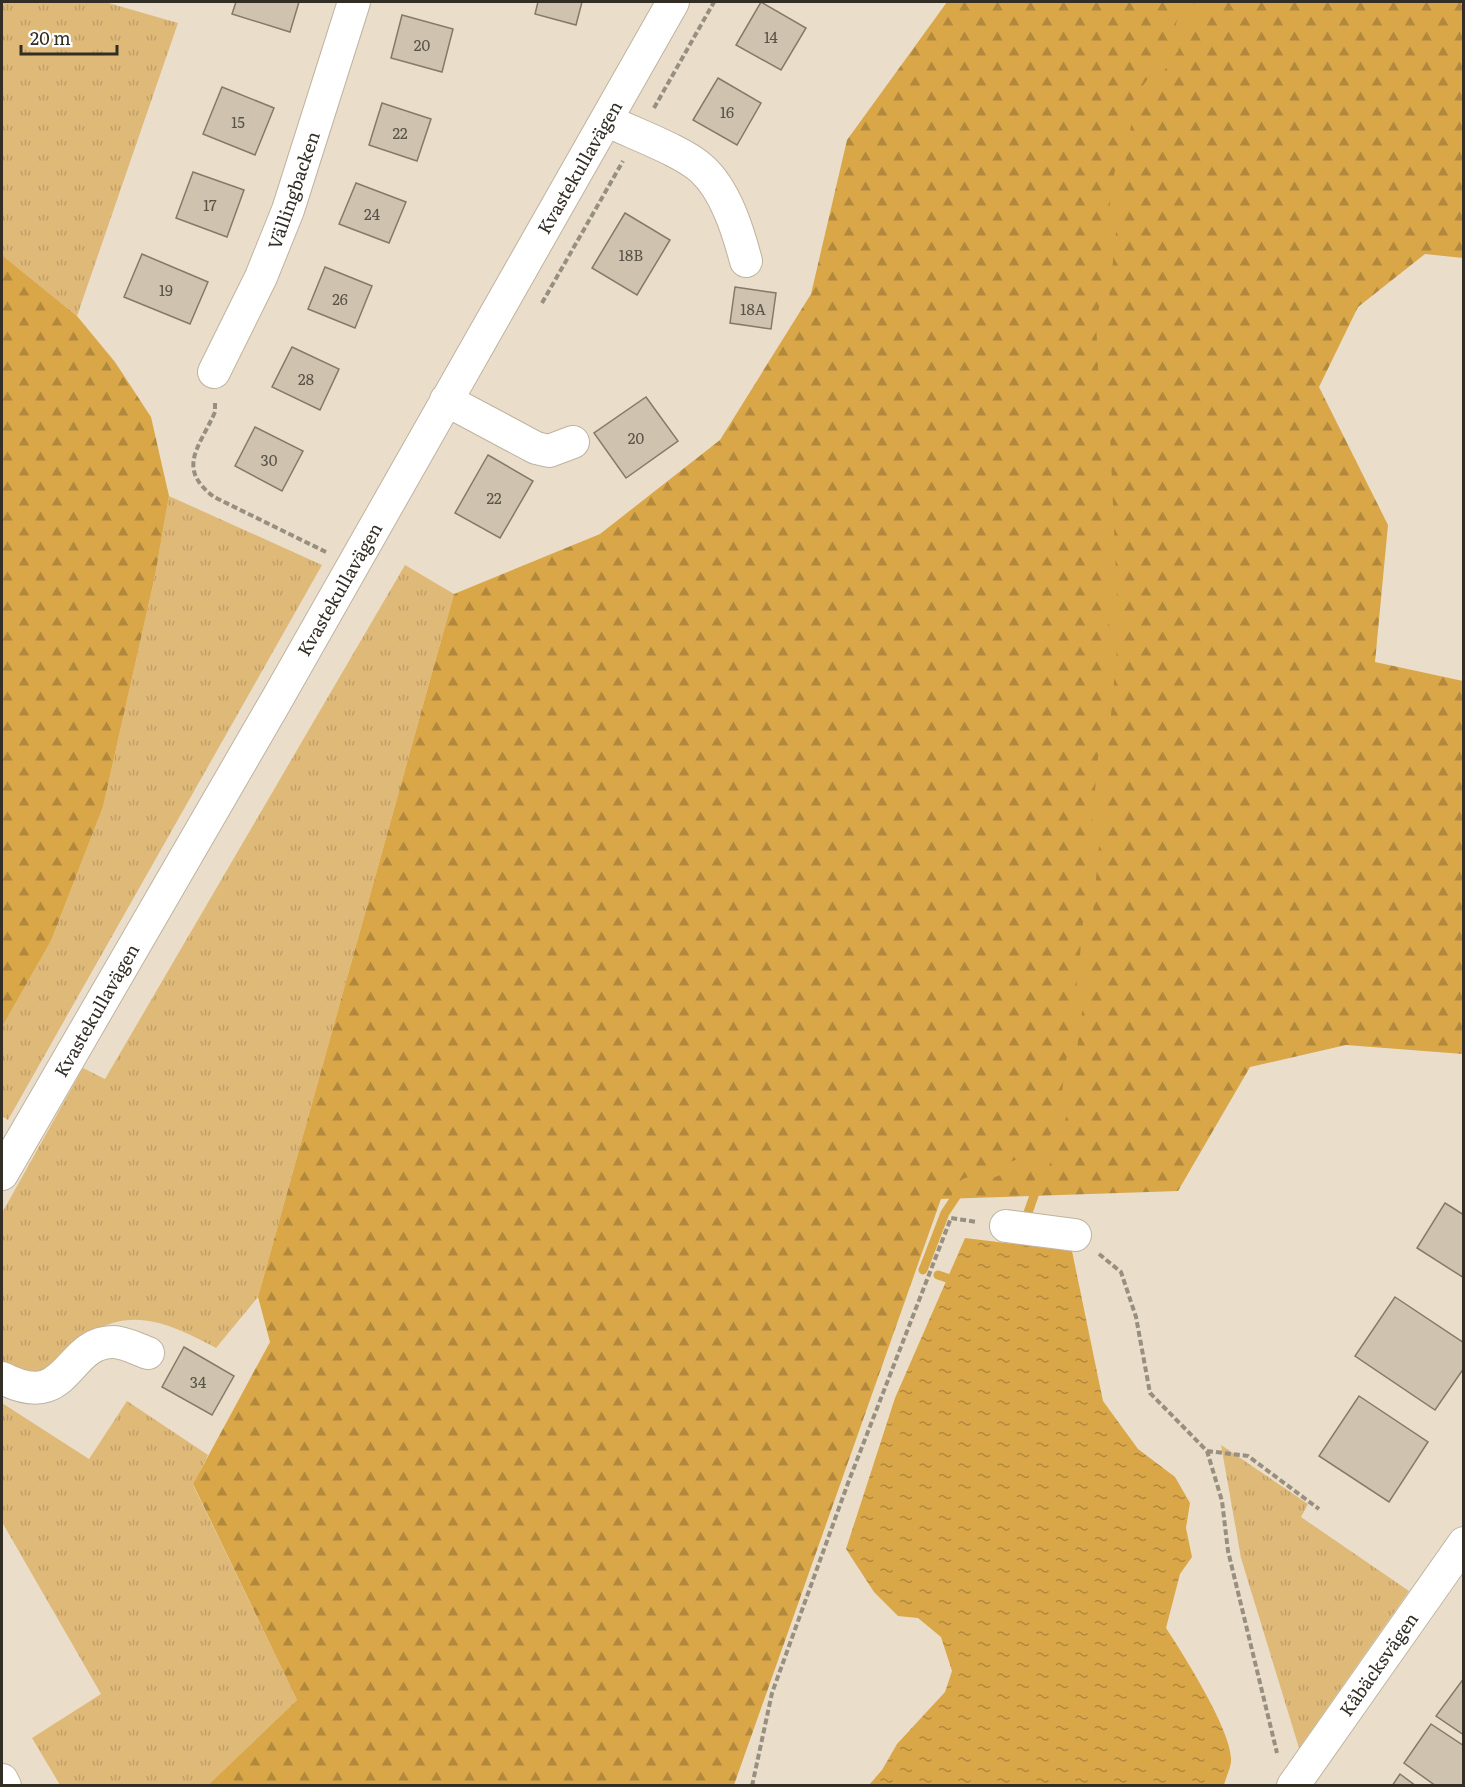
<svg xmlns="http://www.w3.org/2000/svg" width="1465" height="1787" font-family="Literata,serif">
<style>
.grass{fill:url(#grass-tufts)}
.forest{fill:url(#forest-firs)}
.water{fill:url(#water-ripples)}
.lines{fill:none;stroke-linecap:round;stroke-linejoin:round}
.stream{stroke:#d9a748;stroke-width:9}
.building{fill:#cfc3af;stroke:#857a67;stroke-width:1.5}
.minor-casing{stroke:#bfb3a0;stroke-width:34}
.path{stroke:#978f80;stroke-width:4;stroke-dasharray:6 3;stroke-linecap:butt}
.minor{stroke:#fff;stroke-width:32}
.labels{text-anchor:middle;dominant-baseline:central;stroke-width:4.5;stroke-linejoin:round;paint-order:stroke}
.number-label{font-size:15px;fill:#595348}
.street-label{font-size:18px;fill:#322e26;stroke:#fff}
</style>
<defs>
<pattern id="grass-tufts" width="24" height="20" patternUnits="userSpaceOnUse" patternTransform="scale(1.5)"><rect width="24" height="20" fill="#dfb978"/><path d="M3 7l-1-3M5 7V3M7 7l1-3M15 17l-1-3M17 17v-4M19 17l1-3" fill="none" stroke="#c09f68"/></pattern>
<pattern id="forest-firs" width="22" height="20" patternUnits="userSpaceOnUse" patternTransform="scale(1.5)"><rect width="22" height="20" fill="#d9a748"/><path d="M5 1l3.5 6h-7zM16 11l3.5 6h-7z" fill="#b1883c"/></pattern>
<pattern id="water-ripples" width="26" height="14" patternUnits="userSpaceOnUse" patternTransform="scale(1.5)"><rect width="26" height="14" fill="#d9a748"/><path d="M2 4q2-2 4 0t4 0M15 11q2-2 4 0t4 0" fill="none" stroke="#b1883c"/></pattern>
</defs>
<rect width="100%" height="100%" fill="#eadeca"/>
<!-- grass -->
<path class="grass" d="M2,2H105L178,23L77,316L2,255Z
M169,496L322,565L8,1120L2,1116V1027L51,941L103,807L155,576Z
M405,565L454,594L258,1297L216,1348C176,1327 135,1305 91,1333C74,1344 58,1362 43,1376L2,1373V1213L83,1068L105,1079Z
M127,1401L208,1455L193,1485L297,1700L208,1785H60L32,1738L101,1694L2,1522V1403L89,1459Z
M1221,1445L1308,1504L1301,1517L1409,1591L1299,1748L1241,1558Z"/>
<!-- forest -->
<path class="forest" d="M947,2H1463V258L1425,254L1358,307L1319,387L1388,525L1375,662L1463,681V1054L1346,1045L1250,1067L1178,1191L941,1199L734,1785H208L297,1700L193,1484L270,1342L258,1297L454,594L600,534L720,440L811,294L847,140Z
M2,255L77,316L115,362L151,417L169,496L155,576L103,807L51,941L2,1027Z"/>
<!-- water -->
<path class="water" d="M965,1238L1072,1251L1103,1401L1138,1449L1175,1477L1190,1503L1186,1528L1192,1557L1180,1574L1166,1628C1183,1654 1230,1728 1231,1758C1232,1766 1226,1777 1224,1785H869L882,1770L897,1744L945,1692L952,1671L941,1637L918,1618L898,1616L874,1592L846,1549L895,1398Z"/>
<g class="lines">
<!-- stream -->
<path class="stream" d="M1017,1244L1064,1110L1083,972L1114,632L1101,331L1115,199L1128,115L1174,49L1182,19L1204,2
M923,1270L945,1213L965,1183L1048,1153
M938,1275L947,1278"/>
</g>
<!-- building -->
<path class="building" d="M236,2H299L290,32L232,14Z
M538,2H582L576,25L535,14Z
M761,2L806,28L781,70L736,45Z
M402,15L453,29L442,72L391,58Z
M718,78L761,103L737,145L693,120Z
M222,87L274,108L255,155L203,134Z
M382,103L431,119L417,161L369,145Z
M193,172L244,190L227,237L176,218Z
M356,183L406,202L389,243L339,224Z
M625,213L670,240L637,295L592,268Z
M142,254L208,282L190,324L124,297Z
M325,267L372,286L355,328L308,309Z
M735,287L776,293L771,329L730,323Z
M292,347L339,369L320,410L272,387Z
M646,397L678,441L626,478L594,433Z
M255,427L303,451L282,491L235,466Z
M488,455L533,481L500,538L455,513Z
M1445,1203L1464,1215V1278L1417,1248Z
M1395,1297L1464,1343V1368L1435,1410L1355,1356Z
M184,1347L234,1376L212,1415L162,1387Z
M1359,1396L1428,1442L1389,1502L1319,1456Z
M1464,1678V1735L1436,1716Z
M1431,1724L1464,1746V1786H1436L1404,1763Z
M1400,1774L1416,1786H1392Z"/>
<g class="lines">
<defs>
<path id="minor" d="M606,120C632,133 683,151 702,169C726,191 738,231 746,261
M214,372L261,277L288,210L354,2
M446,400L536,448L549,451L573,442
M2,1174L276,701L673,2
M1006,1226L1075,1235
M2,1378C70,1413 65,1342 113,1342C124,1342 137,1349 148,1353
M2,1780L5,1786
M1293,1786L1464,1543"/>
</defs>
<!-- minor casing -->
<use href="#minor" class="minor-casing"/>
<!-- path -->
<path class="path" d="M654,108L714,2
M542,303L623,161
M215,403V412C199,448 176,468 214,497L326,552
M1099,1254L1121,1272L1136,1317L1150,1393L1207,1451L1222,1501L1228,1551L1277,1753
M1207,1451L1248,1456L1319,1509
M752,1786L772,1693L848,1483L951,1218L977,1222"/>
<!-- minor -->
<use href="#minor" class="minor"/>
</g>
<g class="labels">
<!-- number labels -->
<g class="number-label">
<text x="771" y="36">14</text>
<text x="422" y="44">20</text>
<text x="727" y="111">16</text>
<text x="238" y="121">15</text>
<text x="400" y="132">22</text>
<text x="210" y="204">17</text>
<text x="372" y="213">24</text>
<text x="631" y="254">18B</text>
<text x="166" y="289">19</text>
<text x="340" y="298">26</text>
<text x="753" y="308">18A</text>
<text x="306" y="378">28</text>
<text x="636" y="437">20</text>
<text x="269" y="459">30</text>
<text x="494" y="497">22</text>
<text x="198" y="1381">34</text>
</g>
<!-- street labels -->
<g class="street-label">
<text transform="translate(579 167) rotate(-60)">Kvastekullavägen</text>
<text transform="translate(293 190) rotate(-71)">Vällingbacken</text>
<text transform="translate(339 589) rotate(-60)">Kvastekullavägen</text>
<text transform="translate(96 1010) rotate(-60)">Kvastekullavägen</text>
<text transform="translate(1378 1664) rotate(-55)">Kåbäcksvägen</text>
</g>
</g>
<!-- border -->
<rect width="1465" height="1787" fill="none" stroke="#322e26" stroke-width="6"/>
<!-- scale -->
<path d="M21 45v9h96v-9" fill="none" stroke="#322e26" stroke-width="3"/>
<text x="30" y="45" font-size="18" fill="#322e26" stroke="#ffffff" stroke-width="4.5" paint-order="stroke">20 m</text>
</svg>
